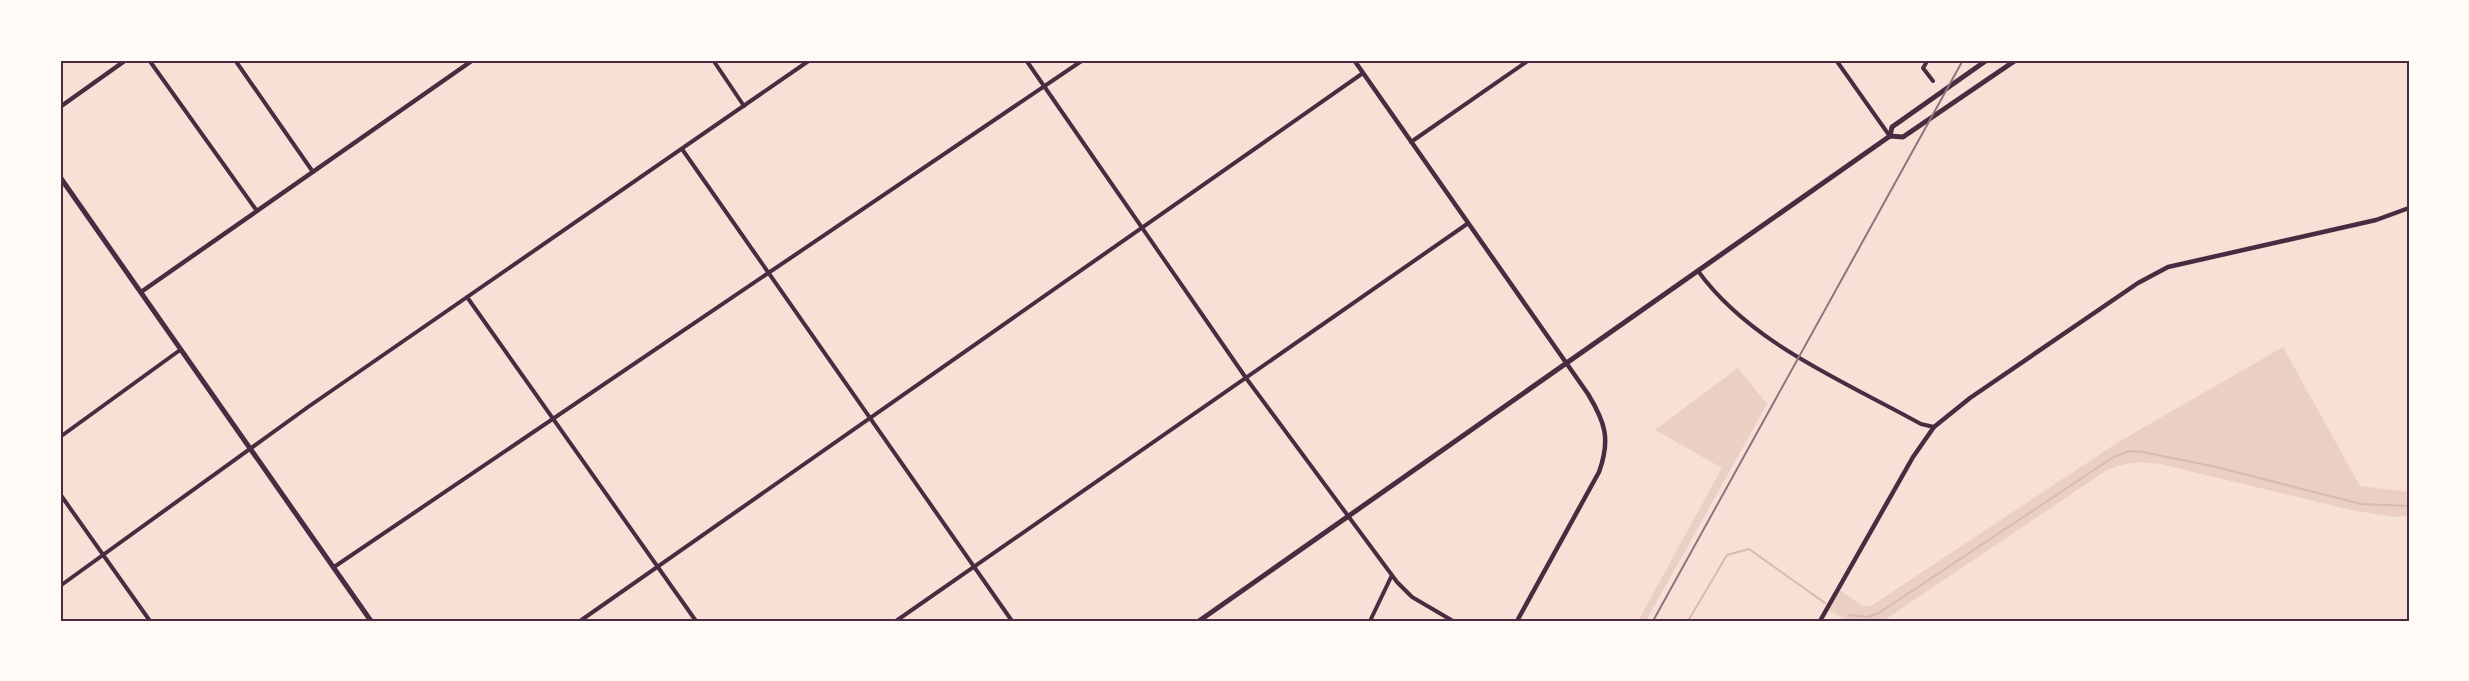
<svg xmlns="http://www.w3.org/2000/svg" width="2469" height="681" font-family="Montserrat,sans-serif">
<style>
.green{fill:#ebcfc5}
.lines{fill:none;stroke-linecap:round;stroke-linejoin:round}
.stream{stroke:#dcb8b0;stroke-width:2}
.minor{stroke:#4a2c40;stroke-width:4}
.tertiary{stroke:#4a2c40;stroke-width:4.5}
.secondary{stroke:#4a2c40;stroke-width:5}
.rail{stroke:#8f747c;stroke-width:2}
.neatline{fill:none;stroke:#4a2c40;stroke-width:2}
</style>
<rect width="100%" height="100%" fill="#f7e1d7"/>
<!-- green -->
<path class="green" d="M2283,347L2360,486L2409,492V515L2394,517L2351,510L2160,464C2140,461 2126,462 2107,470L1886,619L1847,621L1827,609L1838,589L1863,606H1871L2120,441Z
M1738,368L1767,404L1646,621H1638L1722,468L1655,430Z"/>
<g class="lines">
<!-- stream -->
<path class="stream" d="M1849,615L1868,617L1879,613L2112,458L2129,451L2143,452L2216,467L2361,504L2409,506
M1688,621L1727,555L1749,549L1825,603"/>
<!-- minor -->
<path class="minor" d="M149,60L257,211
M235,60L313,172
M713,60L744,106
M1026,60L1246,378L1397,582L1412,597L1453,621
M1836,60L1889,135
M1928,60L1923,68L1933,81
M1411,142L1529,60
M682,149L1012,621
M1698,271C1751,344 1844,381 1921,424L1934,427
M467,297L696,621
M60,437L180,350
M60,494L150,621
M334,567L1083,60
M60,586L308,407L810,60
M580,621L1363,73
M896,621L1467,224
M1370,621L1392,575"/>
<!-- tertiary -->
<path class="tertiary" d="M1354,60L1588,394C1605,422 1611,439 1599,472L1517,621
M60,107L126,60
M141,292L473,60
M1820,621L1913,457L1934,427L1970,398L2138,283L2168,267L2376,220L2409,208"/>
<!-- secondary -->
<path class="secondary" d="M1890,136L1903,137L2016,60
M60,177L371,621
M1199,621L1890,136L1892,127L1987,60"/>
<!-- rail -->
<path class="rail" d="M1653,621L1963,60"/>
</g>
<!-- border -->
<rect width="2469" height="681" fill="none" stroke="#fffaf5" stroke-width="123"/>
<rect x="62" y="62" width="2346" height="558" class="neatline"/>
</svg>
